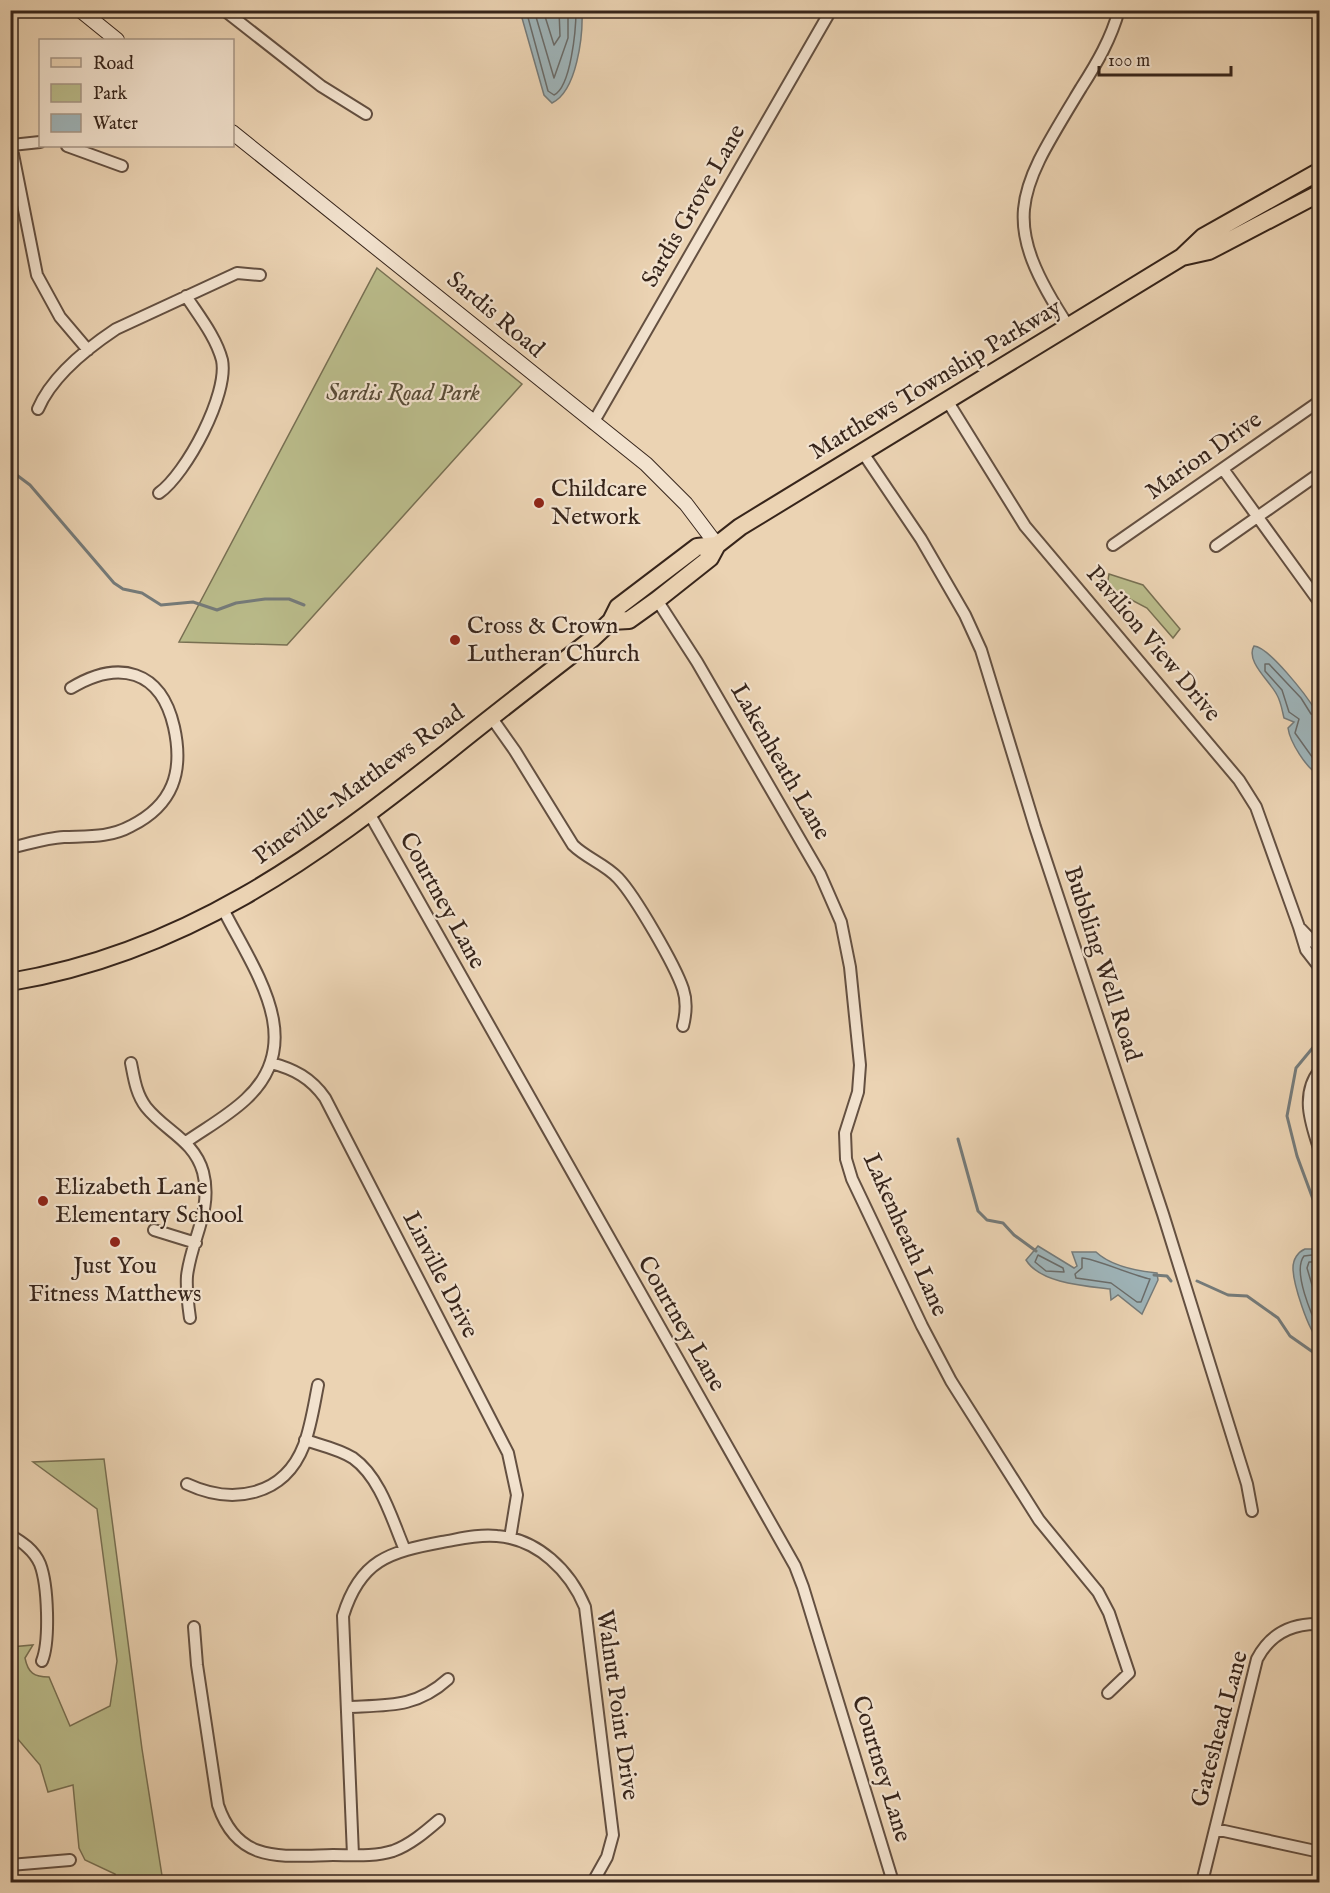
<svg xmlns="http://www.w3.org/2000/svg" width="1330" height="1893" font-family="'IM FELL English',serif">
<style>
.green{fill:#babc8b;stroke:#787053;stroke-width:1.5}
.water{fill:#9eb4b9;stroke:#757b7a;stroke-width:1.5}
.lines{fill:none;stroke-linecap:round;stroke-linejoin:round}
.shore{stroke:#6a6c6a;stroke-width:1.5}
.stream{stroke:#757b7a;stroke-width:3}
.street-casing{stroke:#645041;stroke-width:14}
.secondary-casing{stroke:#37251b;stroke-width:16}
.primary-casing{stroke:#37251b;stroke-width:20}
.street{stroke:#f2e2ce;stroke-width:10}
.secondary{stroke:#f2e2ce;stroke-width:14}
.primary{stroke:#ebd3b3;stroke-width:16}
.poi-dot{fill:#8f2418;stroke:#f2e2ce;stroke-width:2}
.labels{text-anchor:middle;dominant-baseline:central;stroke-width:4.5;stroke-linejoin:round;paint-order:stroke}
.street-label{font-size:24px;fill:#37251b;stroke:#f2e2ce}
.park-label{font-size:24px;font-style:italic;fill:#584b37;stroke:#f2e2ce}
.poi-label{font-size:24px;fill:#37251b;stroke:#f2e2ce;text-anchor:start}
</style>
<rect width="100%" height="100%" fill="#ebd3b3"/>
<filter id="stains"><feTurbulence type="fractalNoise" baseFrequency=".00333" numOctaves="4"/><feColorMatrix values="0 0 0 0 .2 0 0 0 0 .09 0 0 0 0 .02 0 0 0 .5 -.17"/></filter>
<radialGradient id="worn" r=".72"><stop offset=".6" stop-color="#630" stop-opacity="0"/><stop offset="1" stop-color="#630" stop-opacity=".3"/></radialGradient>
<!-- green -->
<path class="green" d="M377,268L522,384L287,645L179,642Z
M1109,574L1143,585L1180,629L1173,638L1147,608L1107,587Z
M104,1459L142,1749L163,1882H116L115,1874L85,1860L79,1848L73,1785L48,1792L40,1765L11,1731V1647L33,1645L25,1658C28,1673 34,1677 49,1677L70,1726L110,1706L117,1661L97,1509L33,1462Z"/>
<!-- water -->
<path class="water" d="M520,11H582C583,36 577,91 552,103L544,95Z
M1254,646C1269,647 1307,696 1315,710L1319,709V775C1306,768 1290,742 1288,728L1294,722L1284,718C1282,710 1281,702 1277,695C1270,681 1245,661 1254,646Z
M1038,1246L1074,1268L1077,1266L1072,1252H1096C1111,1266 1137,1271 1157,1273L1158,1280L1142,1314L1118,1295L1111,1300L1110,1289C1084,1286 1040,1283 1026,1260Z
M1305,1249H1319V1340C1308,1331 1293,1283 1293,1268C1293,1259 1298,1252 1305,1249Z"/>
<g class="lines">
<!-- shore -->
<path class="shore" d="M526,10L548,91L554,95C571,87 576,29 576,10
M534,10L554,78L568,38V10
M543,10L554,45L560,36L559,10
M1320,715L1311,714L1301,698L1269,664H1265V671L1282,690L1289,712L1299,719L1295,733L1320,768
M1320,1254L1304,1256C1292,1271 1312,1316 1320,1332
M1038,1255L1063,1268L1064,1272L1046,1271L1035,1262Z
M1082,1258C1091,1257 1134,1276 1150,1279L1141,1302H1137L1111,1283L1076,1278L1075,1274L1082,1268Z
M1320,1262H1309L1307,1268L1320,1312"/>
<!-- stream -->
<path class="stream" d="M10,470L30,485L114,583L123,589L142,593L161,605L193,602L217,610L236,603L265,599H289L304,605
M1320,1039L1296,1068L1287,1116L1297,1156L1320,1218
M958,1139L978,1211L987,1220L1003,1223L1014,1235L1036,1251
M1154,1275L1167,1276L1171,1281
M1197,1281L1228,1295L1247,1296L1278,1318L1290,1336L1320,1357"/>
<defs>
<path id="street" d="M224,10L321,86L366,114
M10,139L37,275L60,317L88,350
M12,145L40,142
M67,146L122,166
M1069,327C997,218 1018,192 1081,88C1097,63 1111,39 1119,10
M948,402L1025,526L1239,780L1256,807L1299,927
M38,409C52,376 86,349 116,329L237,273L260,275
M593,423L831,10
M863,453L921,539L965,615L981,650L1035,827L1163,1214L1247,1484L1252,1511
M1223,469L1320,603
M159,493C186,474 229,394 222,360C216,337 199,316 186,296
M1113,545L1320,401
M1216,546L1320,473
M657,600L697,662L820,874L841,922L850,967L860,1065L858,1092L845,1133L846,1159L852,1179L922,1326L951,1381L1039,1520L1098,1592L1109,1613L1129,1673L1108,1693
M491,717L515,751L573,845C586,858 605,864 618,878C635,896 675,965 683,989C687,1001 686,1014 683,1026
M369,813L795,1566L803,1587L893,1882
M10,848C28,844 46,838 64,837C88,836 109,838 131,826C173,805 184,772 174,727C161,670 119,659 71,688
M1320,949L1299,927L1306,950L1320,968
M131,1063C134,1078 136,1094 146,1107C165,1131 194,1140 203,1172C213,1210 191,1240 187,1276C186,1289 188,1304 190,1318
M271,1063C294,1069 311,1078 325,1098L508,1453L517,1495L510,1538
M1320,1070C1300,1094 1311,1124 1320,1151
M186,1142C206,1128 228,1116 246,1099C309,1041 253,969 223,909
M154,1230L196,1243
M305,1440C320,1445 339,1449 353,1458C381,1478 392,1520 405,1550
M187,1484C232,1505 284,1497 304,1445C311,1426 314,1405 318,1385
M10,1535C22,1542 34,1550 40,1564C48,1585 50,1641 42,1661
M194,1627L197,1665L218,1805C238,1864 281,1856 333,1855C352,1855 374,1857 393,1851C410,1845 425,1832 439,1820
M347,1707C388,1705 416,1708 448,1679
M1215,1829L1320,1852
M353,1855L343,1616C360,1560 389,1552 442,1542C460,1539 478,1534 497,1536C538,1539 570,1571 585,1607L613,1835L607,1857L593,1882
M10,1865L70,1860
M1202,1882L1257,1659C1270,1634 1291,1623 1320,1624"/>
<path id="secondary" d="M80,10L117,40
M232,132L646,464L686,504L717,545"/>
<path id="primary" d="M1182,257L1209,251L1320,193
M611,621L629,620L657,600L710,558L717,545L740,527L1182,257L1203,237L1320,171
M10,982C185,953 314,858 449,751C496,713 544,676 592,639L611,621L618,607L697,547L717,545"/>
</defs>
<!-- street casing -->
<use href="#street" class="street-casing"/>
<!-- secondary casing -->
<use href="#secondary" class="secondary-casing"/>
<!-- primary casing -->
<use href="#primary" class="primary-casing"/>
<!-- street -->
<use href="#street" class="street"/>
<!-- secondary -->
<use href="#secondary" class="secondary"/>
<!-- primary -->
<use href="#primary" class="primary"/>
</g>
<!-- markers -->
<g class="poi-dot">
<circle cx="539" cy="503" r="6"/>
<circle cx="455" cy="640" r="6"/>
<circle cx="43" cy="1201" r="6"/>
<circle cx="115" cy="1242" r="6"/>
</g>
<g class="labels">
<!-- street labels -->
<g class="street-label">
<text transform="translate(694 206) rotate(-60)">Sardis Grove Lane</text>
<text transform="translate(495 315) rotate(40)">Sardis Road</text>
<text transform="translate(936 380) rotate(-31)">Matthews Township Parkway</text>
<text transform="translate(1204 456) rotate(-35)">Marion Drive</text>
<text transform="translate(1153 644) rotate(50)">Pavilion View Drive</text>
<text transform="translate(780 762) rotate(60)">Lakenheath Lane</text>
<text transform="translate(359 785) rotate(-36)">Pineville-Matthews Road</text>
<text transform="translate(442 901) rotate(61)">Courtney Lane</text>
<text transform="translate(1102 964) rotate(72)">Bubbling Well Road</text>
<text transform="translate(905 1235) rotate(66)">Lakenheath Lane</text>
<text transform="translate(440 1275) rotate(63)">Linville Drive</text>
<text transform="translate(681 1324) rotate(60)">Courtney Lane</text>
<text transform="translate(617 1705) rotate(82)">Walnut Point Drive</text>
<text transform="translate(1220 1729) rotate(-75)">Gateshead Lane</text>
<text transform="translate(881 1769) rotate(73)">Courtney Lane</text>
</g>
<!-- park labels -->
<g class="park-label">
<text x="403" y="393">Sardis Road Park</text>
</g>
<!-- poi labels -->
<g class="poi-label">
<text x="551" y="489">Childcare<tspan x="551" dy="28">Network</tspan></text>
<text x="467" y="626">Cross &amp; Crown<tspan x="467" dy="28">Lutheran Church</tspan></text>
<text x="55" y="1187">Elizabeth Lane<tspan x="55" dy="28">Elementary School</tspan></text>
<text x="115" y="1266" text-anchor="middle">Just You<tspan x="115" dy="28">Fitness Matthews</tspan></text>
</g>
</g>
<!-- margin -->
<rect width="1330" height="1893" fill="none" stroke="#ebd3b3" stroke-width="36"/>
<rect x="12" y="12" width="1306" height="1869" fill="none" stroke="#37251b" stroke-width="3"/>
<rect x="18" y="18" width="1294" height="1857" fill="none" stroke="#37251b" stroke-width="1.5"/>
<!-- legend -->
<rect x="39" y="39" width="195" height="108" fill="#f2e2ce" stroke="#a79686" stroke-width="1.5"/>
<rect x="51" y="58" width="30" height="9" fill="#ebd3b3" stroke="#a79686" stroke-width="1.5"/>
<text x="93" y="69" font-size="18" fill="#37251b">Road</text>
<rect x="51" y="84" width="30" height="18" fill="#babc8b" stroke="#a79686" stroke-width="1.5"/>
<text x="93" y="99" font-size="18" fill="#37251b">Park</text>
<rect x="51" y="114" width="30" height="18" fill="#9eb4b9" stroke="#a79686" stroke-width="1.5"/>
<text x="93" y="129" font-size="18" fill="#37251b">Water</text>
<!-- scale -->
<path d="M1099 66v9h132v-9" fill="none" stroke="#37251b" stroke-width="3"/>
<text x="1108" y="66" font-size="18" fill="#37251b" stroke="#f2e2ce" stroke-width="4.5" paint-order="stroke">100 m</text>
<rect width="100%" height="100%" filter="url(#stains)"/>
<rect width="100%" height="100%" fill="url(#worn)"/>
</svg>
